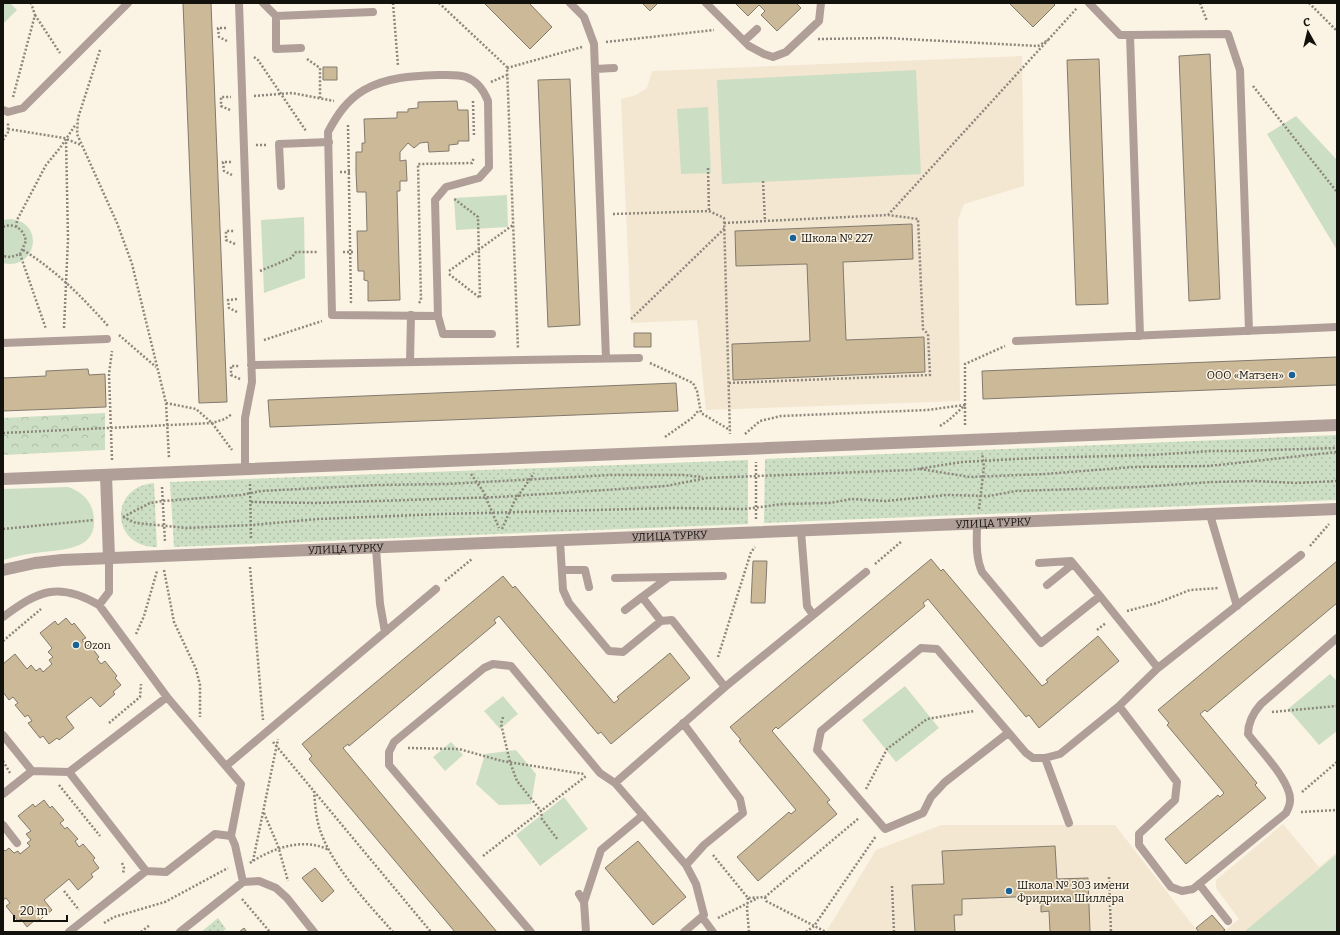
<svg xmlns="http://www.w3.org/2000/svg" width="1340" height="935" font-family="Bitter,serif">
<style>
.built{fill:#f3e7d1}
.grass{fill:url(#grass-dots)}
.forest{fill:url(#forest-crowns)}
.park{fill:#ccdfc4}
.building{fill:#ccb998;stroke:#827a6d}
.lines{fill:none;stroke-linecap:round;stroke-linejoin:round}
.path{stroke:#8c867c;stroke-width:2.5;stroke-dasharray:2 2;stroke-linecap:butt}
.service{stroke:#b09f99;stroke-width:8}
.minor{stroke:#b09f99;stroke-width:12}
.poi-dot{fill:#1a6296;stroke:#fbf3e4;stroke-width:1.5}
.labels{text-anchor:middle;dominant-baseline:central;stroke-width:3;stroke-linejoin:round;paint-order:stroke}
.poi-label{font-size:11px;fill:#13110c;stroke:#fbf3e4;text-anchor:start}
.street-label{font-size:11px;fill:#13110c;stroke:#fbf3e4}
</style>
<defs>
<pattern id="grass-dots" width="8" height="8" patternUnits="userSpaceOnUse"><rect width="8" height="8" fill="#ccdfc4"/><path d="M2 2h.1M6 6h.1" fill="none" stroke="#aebea7" stroke-width="1.8" stroke-linecap="round"/></pattern>
<pattern id="forest-crowns" width="20" height="18" patternUnits="userSpaceOnUse"><rect width="20" height="18" fill="#ccdfc4"/><path d="M2 6a3 3 0 1 1 6 0M12 15a3 3 0 1 1 6 0" fill="none" stroke="#aebea7"/></pattern>
</defs>
<rect width="100%" height="100%" fill="#fbf3e4"/>
<!-- built -->
<path class="built" d="M1022,56L1024,186L964,204L958,220L960,401L706,410L697,320L631,323L621,99L636,95L647,88L652,71Z
M1283,824L1319,867L1337,852V932H1223L1239,919L1216,888V880Z
M941,825H1115L1198,932H826L876,850Z"/>
<!-- grass -->
<path class="grass" d="M1337,435V500L764,523L765,459Z
M748,460V524L174,547L170,482Z
M154,483L157,547C111,548 108,487 154,483Z
M218,918L226,929L222,932H201Z"/>
<!-- forest -->
<path class="forest" d="M105,413V450L3,455V418Z"/>
<!-- park -->
<path class="park" d="M3,3H10L17,10L3,24Z
M916,70L921,174L722,184L717,80Z
M708,107L711,173L681,174L677,109Z
M1296,116L1337,160V250L1267,134Z
M507,195L508,227L456,230L454,198Z
M304,217L305,278L264,293L261,220Z
M11,219C46,223 36,271 3,263V220Z
M68,487C80,491 90,499 93,512C101,552 62,549 36,553C25,554 14,557 3,560V489Z
M1330,674L1337,681V731L1319,745L1288,709Z
M905,686L939,728L896,762L862,720Z
M503,696L518,714L500,729L484,711Z
M451,742L463,755L445,771L433,757Z
M516,750L536,774L531,804L499,805L476,784L485,754Z
M564,797L588,829L540,866L516,835Z
M1337,854V932H1244Z"/>
<!-- building -->
<path class="building" d="M183,3H211L227,402L199,403Z
M484,3H529L552,27L530,49Z
M642,3H658L650,11Z
M735,3H796L801,8L777,31L761,15L765,11L759,5L748,16Z
M1009,3H1053L1055,5L1033,27Z
M1210,54L1220,299L1189,301L1179,56Z
M1099,59L1108,304L1076,305L1067,60Z
M323,67H337V80H323Z
M570,79L580,325L548,327L538,80Z
M457,101L458,110H468L469,141H458V144L449,145V151L429,152L428,142L420,143L414,148L408,143L400,152V161L406,160L407,181H400V191H397L400,300L368,301V281L364,280V271H358L357,231H367L366,192H357L356,172V152H362V143H365L364,119L397,118V112H408V109L418,108V102Z
M912,224L913,259L843,262L846,340L924,337L925,372L733,380L732,344L810,341L807,264L736,266L735,231Z
M634,333H651V347H634Z
M1337,357V385L983,399L982,371Z
M88,369L89,375L105,374L106,407L3,411V378L46,376V371Z
M676,383L678,411L270,427L268,400Z
M931,559L941,571L943,569L1042,686L1048,682L1046,680L1098,636L1119,661L1039,728L1029,715L1026,717L928,599L923,603L925,606L778,729L776,727L772,731L830,800L827,802L837,814L758,881L737,857L789,812L791,814L796,810L739,741L741,740L730,727Z
M753,561H767L765,603H751Z
M1337,561V603L1207,712L1205,710L1200,714L1257,783L1255,785L1266,798L1186,864L1165,839L1218,795L1220,797L1224,793L1167,725L1169,723L1158,710Z
M503,576L513,588L515,586L614,703L619,699L617,697L670,653L690,678L611,744L601,732L598,734L499,616L494,620L496,623L349,746L348,744L343,748L497,932H455L309,759L312,756L302,744Z
M66,618L72,625L74,623L86,638L82,640L87,646L89,644L99,657L97,659L101,664L105,661L117,676L115,678L121,685L113,692L115,694L100,707L91,697L66,717L74,728L59,740L57,738L49,744L43,736L40,738L28,723L32,721L28,715L25,717L15,705L18,703L13,697L9,700L3,692V664L15,654L27,669L31,665L36,671L40,668L43,672L52,664L49,660L53,657L48,652L52,648L40,633L55,621L58,625Z
M44,800L50,808L52,806L64,820L60,823L65,829L67,827L78,839L75,841L79,847L83,844L95,858L93,860L99,868L91,874L93,877L78,890L69,879L44,900L52,910L37,922L35,920L27,927L21,919L18,921L6,906L10,903L6,898L3,900V849L5,851L9,848L14,853L18,851L20,854L30,846L27,843L31,840L26,834L31,831L18,816L33,804L35,807Z
M638,841L686,897L653,925L605,868Z
M1055,846L1057,879L1088,878L1090,932H1050L1049,911L1041,912V896L962,899V915H954L955,932H915L912,885L944,884L942,851Z
M315,868L334,891L322,902L302,878Z
M1212,915L1225,930L1222,932H1199L1196,928Z
M244,928L247,932H239Z"/>
<g class="lines">
<!-- path -->
<path class="path" d="M393,3L398,66
M439,3L507,67L518,349
M1200,3L1207,21
M1309,3L1337,31
M35,15L60,53
M818,39L885,38L1038,46L1048,40L1077,8
M227,41L219,37L218,28H227
M606,42L714,30
M100,50L78,118L77,134L117,223L132,264L166,403L169,458
M254,57L258,60L306,131
M307,59L320,68V98
M507,68L582,47
M491,82L507,75
M1253,86L1337,192
M254,96L292,93L334,101
M13,97L35,15L31,3
M473,101L474,136
M230,110L221,106V97H231
M348,125L351,302L353,303
M8,129L64,138L81,145
M3,140L8,132V123
M256,145H267
M708,168L709,211
M340,172H352
M232,175L224,171L223,162H232
M763,181L765,221
M613,214L709,211L724,218L730,434
M724,223L888,215L1048,40
M3,227C15,222 24,230 26,241L20,254L11,257L3,256
M16,227L17,220L46,165L60,148L76,124
M235,244L226,240V231H235
M23,250C57,271 83,298 109,327
M343,252H354
M20,254L46,329
M260,271L291,258L296,252H318
M449,271L513,225
M449,274L480,298L478,217L453,198
M419,303L421,300L418,164L472,163L474,157
M237,312L229,308L228,300L237,299
M631,319L725,228
M64,328L68,239L66,139
M119,335L156,367
M264,340L322,321
M650,363L693,383L697,391L701,413L730,430
M240,379L231,375V366H240
M729,383L930,375L928,334L923,329L918,219L888,215
M166,403L196,409L212,423L232,450
M965,425V364L1005,346
M940,426L949,420L965,405
M3,433L212,423L225,419L232,414
M745,434L760,421L781,416L927,410L965,405
M665,437L692,418L699,410
M112,460L109,374L112,351
M920,469L970,477L1045,474L1133,467L1209,466L1337,452
M471,474L483,491L499,528
M250,484L251,538
M162,487L165,542
M251,502L316,503L498,497L666,486L707,478L911,470L962,462L1034,458L1151,455L1212,451H1238L1337,448
M979,509L984,467L982,453
M123,517L136,523L187,528L252,525L318,519L442,514L672,508L745,509L783,504L830,503L851,499L885,501L947,495L989,496L1016,491L1140,487L1212,482L1255,481L1296,483L1337,481
M123,517L150,503L163,501L241,495L261,491L376,485L447,484L610,475H683L703,477
M756,519V462
M3,529L94,520
M502,529L514,502L534,473
M1310,546L1329,524
M875,564L902,541
M250,567L263,720
M164,570L174,622L196,669L200,685V717
M445,581L472,559
M1127,611L1157,603L1190,590L1219,588
M1097,630L1106,623
M136,634L144,616L157,571
M3,641L41,609
M718,657L751,552L755,547
M1272,712L1337,706
M503,717L501,724L510,762L517,781L541,811L542,819L558,840
M109,723L140,697L141,684
M273,742L431,932
M408,748L459,749L502,761L584,774
M3,761L10,773
M59,785L100,836
M866,789L887,749L927,719L974,711
M314,791C315,804 316,818 320,830C333,868 367,902 393,932
M1302,792L1337,762
M1301,812L1337,810
M264,813L278,846L288,881
M713,855L748,898L765,897L859,818
M483,856L586,776
M253,861L278,739
M122,863L124,868L123,874
M250,863C272,848 304,837 329,850
M1109,877L1111,932
M892,886L894,932
M64,891L79,910
M765,897L766,901L826,932
M748,898L747,909L749,932
M242,899L270,932
M718,918L758,898
M104,923L114,917L165,902L228,868
M141,932L150,925
M806,932L814,926L876,836"/>
<!-- service -->
<path class="service" d="M239,3L252,382L245,418V469
M263,3L276,16
M570,3L584,17L594,44L606,358
M706,3L749,46L764,54L773,57L786,52L819,21L821,3
M1089,3L1120,35H1130L1140,336
M1130,35L1228,34L1240,70L1249,331
M744,41L757,29
M301,48L276,49V16L373,12
M595,69L614,68
M3,110L8,112L23,108L128,3
M281,186L279,144L329,142
M438,316L435,200L446,187L479,178L489,167L488,101C484,91 477,81 466,77C457,74 447,75 438,75C412,76 387,77 364,90C347,100 337,115 328,132L332,315L438,316L443,334H492
M1016,341L1337,327
M3,343L107,339
M410,362L411,315
M251,365L639,358
M1210,515L1237,606
M977,524C977,540 975,556 982,572L1041,643L1100,596L1158,668L1119,706L1060,754L1045,758H1033L1026,753L937,649L921,648L821,731L817,750L885,829L923,813L931,797L945,782L1008,733
M801,531L807,606L813,615
M560,541L563,590L569,603L609,651L623,652L661,621L672,620L725,687L615,783
M376,548L380,604L385,632
M109,558V592L99,605L167,697
M1039,563L1071,561L1100,596
M562,570H585L589,587
M615,578L669,577
M1047,585L1073,564
M642,597L669,577L723,576
M625,610L642,597L661,621
M3,617C38,591 58,581 99,605
M1158,668L1301,555
M725,687L866,572
M1119,706L1177,782L1175,800L1139,834V845L1171,887L1182,891L1193,889L1286,813C1288,809 1290,805 1290,801C1292,782 1259,749 1248,734C1248,722 1253,713 1261,704L1337,638
M683,723L740,799L743,813L704,845L686,865
M3,735L32,771L69,772
M1045,758L1069,823
M226,766L436,589
M3,794L32,771
M3,825L17,843
M231,836L215,834L166,872L146,871L69,772L167,697L241,784L231,836L235,845L243,882
M1199,884L1228,921
M579,894L584,902L586,932
M584,902L601,850L643,815
M702,917L713,932
M69,932L146,871
M180,932L243,882L259,881L276,888L287,898L314,932
M531,932L389,765V752L394,742L484,668L493,664L511,666L600,773L615,783L686,865L696,884L704,915L684,932"/>
<!-- minor -->
<g class="minor">
<path d="M106,475L109,558"/>
<path d="M3,479L1337,425"/>
<path id="s1" d="M3,570L35,563L62,560L1337,509"/>
</g>
</g>
<!-- markers -->
<g class="poi-dot">
<circle cx="793" cy="238" r="4"/>
<circle cx="1292" cy="375" r="4"/>
<circle cx="76" cy="645" r="4"/>
<circle cx="1009" cy="891" r="4"/>
</g>
<g class="labels">
<!-- poi labels -->
<g class="poi-label">
<text x="801" y="238">Школа № 227</text>
<text x="1284" y="375" text-anchor="end">ООО «Матзен»</text>
<text x="84" y="645">Ozon</text>
<text x="1017" y="885">Школа № 303 имени<tspan x="1017" dy="13">Фридриха Шиллера</tspan></text>
</g>
<!-- street labels -->
<g class="street-label">
<text stroke="none"><textPath href="#s1" startOffset="992">УЛИЦА ТУРКУ</textPath></text>
<text stroke="none"><textPath href="#s1" startOffset="668">УЛИЦА ТУРКУ</textPath></text>
<text stroke="none"><textPath href="#s1" startOffset="344">УЛИЦА ТУРКУ</textPath></text>
</g>
</g>
<!-- border -->
<rect width="1340" height="935" fill="none" stroke="#13110c" stroke-width="8"/>
<!-- north arrow -->
<g transform="translate(1308 32) rotate(352)" stroke="#fbf3e4" stroke-width="3" paint-order="stroke">
<path d="M0-3L7 15L0 10L-7 15Z" fill="#13110c"/>
<text y="-6" font-size="11" font-weight="bold" text-anchor="middle" fill="#13110c">С</text>
</g>
<!-- scale -->
<path d="M14 915v6h53v-6" fill="none" stroke="#13110c" stroke-width="2"/>
<text x="20" y="915" font-size="12" fill="#13110c" stroke="#fbf3e4" stroke-width="3" paint-order="stroke">20 m</text>
</svg>
